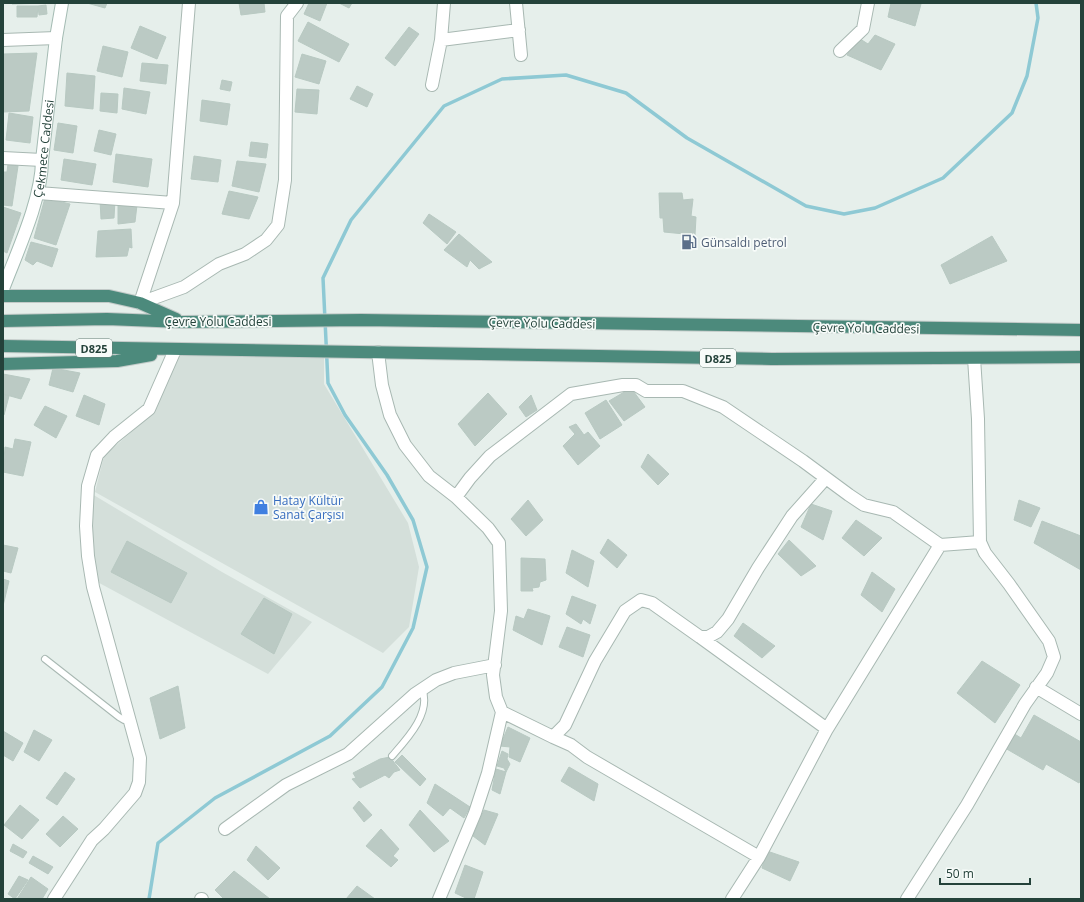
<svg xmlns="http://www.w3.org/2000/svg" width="1084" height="902" font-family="'Open Sans',sans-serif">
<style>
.built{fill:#d4dfda}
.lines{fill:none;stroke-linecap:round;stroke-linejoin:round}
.stream{stroke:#8ec9d4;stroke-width:3.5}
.building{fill:#bbcac4;stroke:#b8c9c2}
.service-casing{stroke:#a8b8b2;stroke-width:8}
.minor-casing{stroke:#a8b8b2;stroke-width:14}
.secondary-casing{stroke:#a4bbb3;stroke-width:14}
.trunk-casing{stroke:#c2cac8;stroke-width:14}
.service{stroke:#fff;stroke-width:6}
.minor{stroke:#fff;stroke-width:12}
.secondary{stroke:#fff;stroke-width:12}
.trunk{stroke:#4c8a7c;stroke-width:12}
.labels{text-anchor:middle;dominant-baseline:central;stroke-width:3.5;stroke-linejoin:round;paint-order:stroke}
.shield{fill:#f7fbf9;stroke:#637a73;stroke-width:1}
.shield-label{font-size:11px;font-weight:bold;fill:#24423a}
.street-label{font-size:12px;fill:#24423a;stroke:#f7fbf9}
.service-label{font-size:12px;fill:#4e5e75;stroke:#f7fbf9;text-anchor:start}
.shop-label{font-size:12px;fill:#366cbe;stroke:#f7fbf9;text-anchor:start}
</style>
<rect width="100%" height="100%" fill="#e6efeb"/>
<!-- built -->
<path class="built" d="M177,355H324V384L408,523L419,567L409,627L383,653L95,492L104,456L154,412Z
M92,494L222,572L312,622L268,674L90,578Z"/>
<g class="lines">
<!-- stream -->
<path class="stream" d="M149,899L158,843L215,798L330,736L382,687L413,628L427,567L413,520L387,475L345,415L328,383L323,278L351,220L444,106L502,79L566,75L626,93L687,138L806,206L844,214L875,208L943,178L1012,113L1027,76L1038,18L1036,3"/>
</g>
<!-- building -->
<path class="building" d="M12,3H47L12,4Z
M87,3H107L105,8Z
M239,3H264L265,12L241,15Z
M309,3H327L320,21L304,14Z
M339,3H352L349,8Z
M891,3L921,4L915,26L888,17Z
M46,5L47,14L39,15L38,6Z
M17,6H38L37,17H17Z
M308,22L349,44L339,62L298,41Z
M140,26L166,37L157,59L131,48Z
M409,27L419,34L395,66L385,58Z
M875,35L895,44L881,70L847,55L857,37L868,44Z
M103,46L128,52L122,77L97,71Z
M37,53L29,111L3,112V54Z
M302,54L326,61L319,84L295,77Z
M142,63L168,65L166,84L140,81Z
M67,73L95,76L93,109L65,106Z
M222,80L232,82L230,91L220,89Z
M357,86L373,94L367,107L350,99Z
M124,88L150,92L146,114L122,109Z
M297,89L319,90L317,114L295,112Z
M101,93L118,94L117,113L100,111Z
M202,100L230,104L227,125L200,121Z
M9,113L33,117L30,143L6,140Z
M58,123L77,126L73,153L54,150Z
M99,130L116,134L111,155L94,151Z
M251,142L268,144L266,158L249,156Z
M116,154L152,159L148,187L113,182Z
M194,156L221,160L218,182L191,179Z
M64,159L96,164L92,185L61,180Z
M237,161L266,164L259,192L232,186Z
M8,164L18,166L12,206L3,205V172H7Z
M229,191L258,197L249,219L222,214Z
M659,193H682L683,200L693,199L691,216L696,217L695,235L664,232L663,218H660Z
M45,198L70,204L56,245L34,238Z
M100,200H115L114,218L101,219Z
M118,203L137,205L135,222L118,224Z
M3,207L21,213L7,253L3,251Z
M429,214L456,232L447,244L423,223Z
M131,229L132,248L129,247L127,256L96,257L98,231Z
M459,234L492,262L479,269L470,260L467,267L444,250Z
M992,236L1007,261L950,284L941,265Z
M31,242L58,249L52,267L37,261L33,265L25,260Z
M53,368L80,373L73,392L49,385Z
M3,374L30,379L21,399L3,394Z
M631,388L645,407L624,421L609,401Z
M488,393L507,414L475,446L458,424Z
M3,394L9,396L4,415H3Z
M84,395L105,404L99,425L76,416Z
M531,395L537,410L526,417L519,407Z
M606,400L622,425L600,439L585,413Z
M45,406L67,416L56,438L34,425Z
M576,424L584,435L588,432L600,446L578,465L563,446L575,434L569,427Z
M15,439L31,442L23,476L3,472L5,447L13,449Z
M648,454L669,474L658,485L641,467Z
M528,500L543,520L526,536L511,519Z
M1019,500L1040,508L1031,527L1014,520Z
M811,504L832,511L823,540L801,527Z
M856,520L882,538L864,556L842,538Z
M1042,521L1081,536V570L1034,543Z
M608,539L627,555L617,568L600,553Z
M789,540L816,566L801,576L778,554Z
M127,541L187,573L171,603L111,572Z
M3,545L18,548L11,573L3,571Z
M572,550L594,561L588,587L566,573Z
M521,558L545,559L546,580L540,582L539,587L532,588L533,591H521Z
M872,572L895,589L882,612L861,595Z
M3,579L9,581L3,606Z
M572,596L596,605L590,624L583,619L581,624L566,614Z
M264,598L292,614L274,654L241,634Z
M528,609L550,616L542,645L513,630L516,616L524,619Z
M743,623L775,646L762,658L734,636Z
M567,627L590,635L583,657L559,647Z
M982,661L1020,685L995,723L957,693Z
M178,686L185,728L160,739L150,698Z
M1034,715L1081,742V779L1079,783L1046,764L1043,770L1005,748L1013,733L1021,738Z
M508,727L530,738L520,762L509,757L510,747L500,746Z
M34,730L52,740L39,761L24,752Z
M3,731L23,743L13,761L3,755Z
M502,751L508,754L507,759L510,764L506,772L504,768L497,766Z
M402,755L426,779L420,786L395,762Z
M390,757L400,770L394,772L389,778L385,775L360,788L352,779L356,778L353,773L380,759Z
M569,767L598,784L594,801L561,781Z
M496,769L506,772L500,794L492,790Z
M65,772L75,779L57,805L46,798Z
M435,784L470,807L464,818L450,808L443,816L427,803Z
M359,801L372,815L364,822L353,808Z
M20,805L39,820L22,839L4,825Z
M420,810L449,841L434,852L409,825Z
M484,810L498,814L485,845L473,836Z
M63,816L78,829L60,847L46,834Z
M381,829L399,849L393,856L398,860L391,867L366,846Z
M13,844L27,852L23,858L10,851Z
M256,846L280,868L268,880L247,860Z
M767,851L799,862L790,881L762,868Z
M33,856L53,867L48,874L29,863Z
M465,865L483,872L474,899H468L455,893Z
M234,871L270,899H224L215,890Z
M19,876L28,880L15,899L8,894Z
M31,877L48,889L42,899H17Z
M357,886L375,899H346Z"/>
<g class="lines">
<defs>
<path id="service" d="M45,659L119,717L124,720L130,719
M392,756C406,740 432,713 422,689"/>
<path id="minor" d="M516,3L521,55
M3,40L56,38
M441,40L519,30
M840,51L863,29L868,3
M432,85L441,40L444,3
M3,158L42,160
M38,193L173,203L189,3
M140,303L184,287L219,264L245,254L266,240L278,225L285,180L287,16L297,3
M140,303L173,203
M378,352L382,385L390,415L405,445L429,476L456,497L488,528L499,543L501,611L493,675L496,697L502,712L488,773L475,813L439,899
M456,497L470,478L490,456L571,394L623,385H636L646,391H683L723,407L803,461L849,495L864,505L893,512L940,545L980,542
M700,637L827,729
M1036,687L1081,714
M502,712L553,737L565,725L595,661L625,611L641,600L652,603L700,637H708L717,632L728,619L758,568L792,516L825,479
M553,737L571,745L587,757L759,857
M225,829L286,785L348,754L415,694L436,680L454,673L495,665
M54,899L92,840L104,829L135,793L139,782L140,758L93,587L88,556L86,526L88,486L97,455L114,437L149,409L175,350
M201,899H202
M732,899L759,857L827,729L940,545
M907,899L967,805L1025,704L1047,673L1054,657L1049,641L1009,584L985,553L980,542L978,419L974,358"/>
<g id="secondary">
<path id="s1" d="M3,289C17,252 42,199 42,160L56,38L62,3"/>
</g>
<path id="trunk" d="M3,296H109L140,303L176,319
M3,321L107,319L182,322L361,320L1081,330
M3,346L772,359L1081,357
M3,364L117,361L151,355"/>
</defs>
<!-- service casing -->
<use href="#service" class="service-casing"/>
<!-- minor casing -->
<use href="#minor" class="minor-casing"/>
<!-- secondary casing -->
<use href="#secondary" class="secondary-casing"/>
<!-- trunk casing -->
<use href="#trunk" class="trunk-casing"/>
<!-- service -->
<use href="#service" class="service"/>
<!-- minor -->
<use href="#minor" class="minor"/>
<!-- secondary -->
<use href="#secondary" class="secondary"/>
<!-- trunk -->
<use href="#trunk" class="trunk"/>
</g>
<!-- icons -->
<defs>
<symbol id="fuel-bare" viewBox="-9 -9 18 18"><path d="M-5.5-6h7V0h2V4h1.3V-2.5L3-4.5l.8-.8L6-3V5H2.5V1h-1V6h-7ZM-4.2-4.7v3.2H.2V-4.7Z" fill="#5c6f8a" stroke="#f7fbf9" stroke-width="2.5" paint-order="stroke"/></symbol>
<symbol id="shop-bare" viewBox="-9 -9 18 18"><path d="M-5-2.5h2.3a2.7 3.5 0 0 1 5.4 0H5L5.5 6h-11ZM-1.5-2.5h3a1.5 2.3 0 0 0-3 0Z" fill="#3f7fe0" stroke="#f7fbf9" stroke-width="2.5" paint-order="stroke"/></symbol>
</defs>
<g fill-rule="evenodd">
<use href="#fuel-bare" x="678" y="231" width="22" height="22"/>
<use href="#shop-bare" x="250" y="496" width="22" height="22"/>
</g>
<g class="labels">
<!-- shield labels -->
<g class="shield">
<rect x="76" y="339" width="36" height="18" rx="3"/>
<rect x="700" y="349" width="36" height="18" rx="3"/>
</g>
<g class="shield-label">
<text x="94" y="348">D825</text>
<text x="718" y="358">D825</text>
</g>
<!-- street labels -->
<g class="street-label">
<text stroke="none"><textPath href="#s1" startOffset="147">Çekmece Caddesi</textPath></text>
<text x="218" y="321">Çevre Yolu Caddesi</text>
<text transform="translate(542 323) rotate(1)">Çevre Yolu Caddesi</text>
<text transform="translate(866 328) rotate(1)">Çevre Yolu Caddesi</text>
</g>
<!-- service labels -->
<g class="service-label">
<text x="701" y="242">Günsaldı petrol</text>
</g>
<!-- shop labels -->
<g class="shop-label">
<text x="273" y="500">Hatay Kültür<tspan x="273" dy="14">Sanat Çarşısı</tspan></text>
</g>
</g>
<!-- border -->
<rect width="1084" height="902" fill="none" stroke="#24423a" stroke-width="8"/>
<!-- scale -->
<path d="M940 878v6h90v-6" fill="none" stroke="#24423a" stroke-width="2"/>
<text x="946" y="878" font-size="12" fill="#24423a" stroke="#f7fbf9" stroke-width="3" paint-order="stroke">50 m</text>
</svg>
